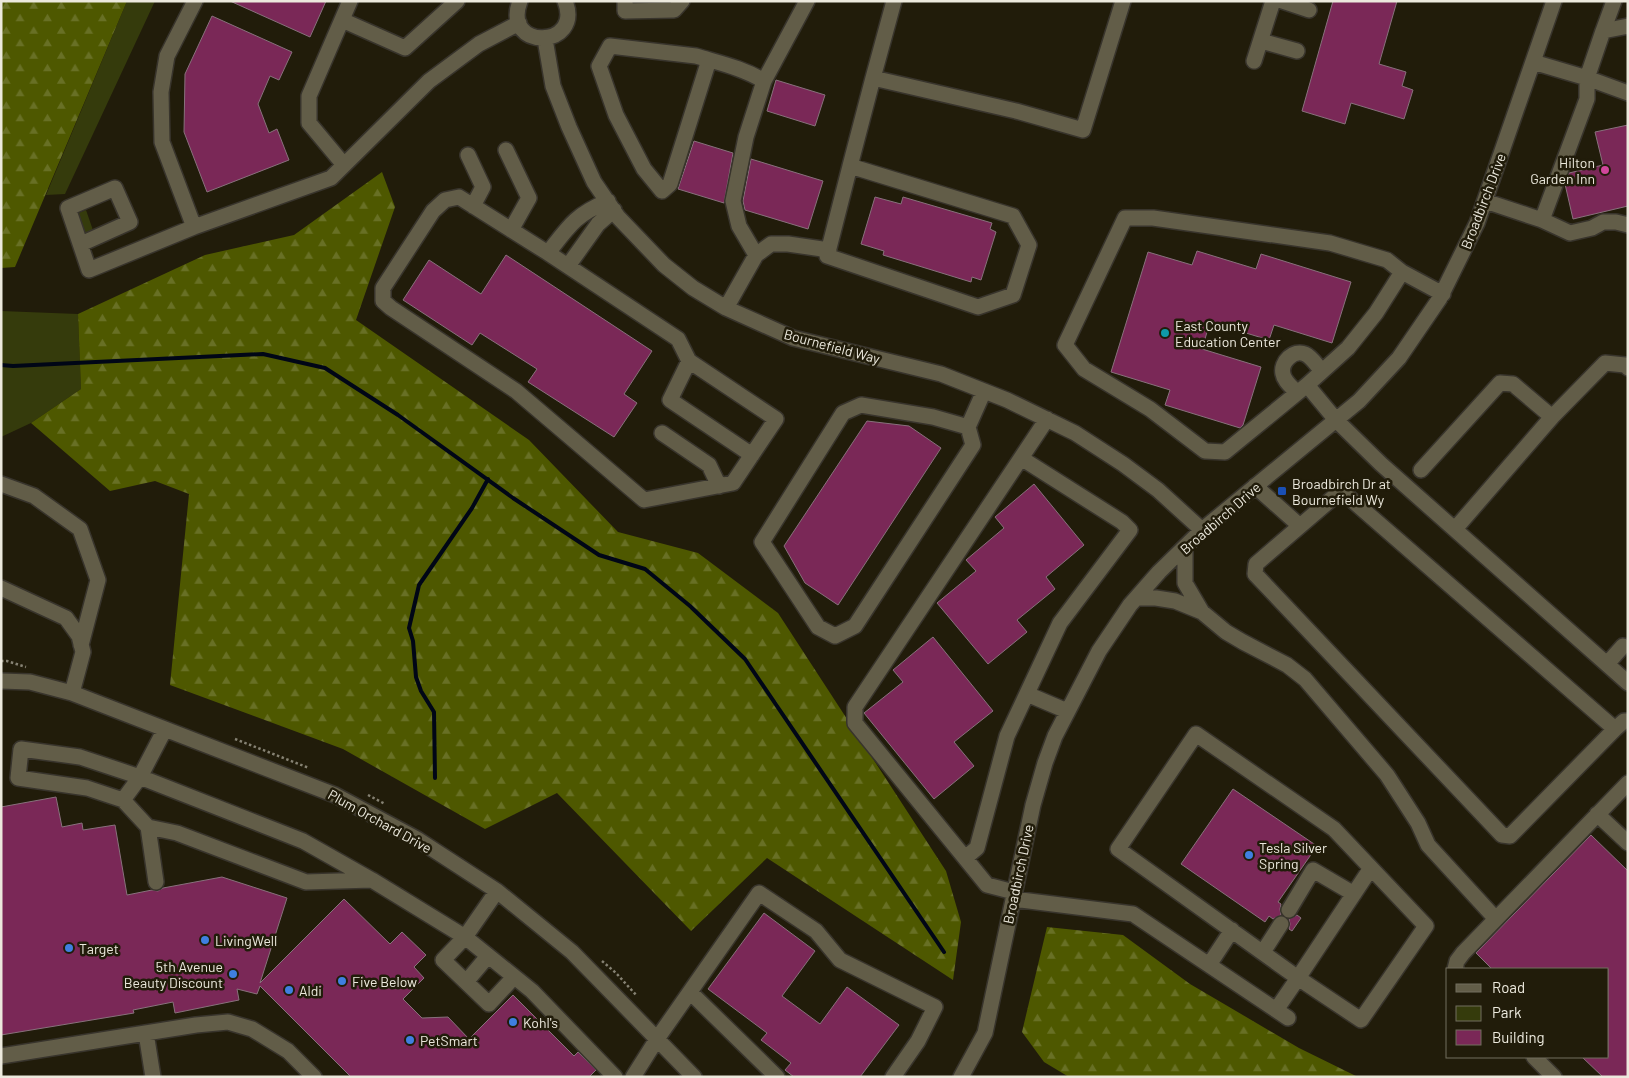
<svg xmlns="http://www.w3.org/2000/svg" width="1629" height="1078" font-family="Barlow,sans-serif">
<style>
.green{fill:#353b0c}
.forest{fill:url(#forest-firs)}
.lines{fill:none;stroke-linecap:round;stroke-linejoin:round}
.stream{stroke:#000616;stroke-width:4}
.building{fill:#7a2857;stroke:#88717c}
.minor-casing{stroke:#38342c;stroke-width:18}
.path{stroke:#868273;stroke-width:2.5;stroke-dasharray:2.5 2.5;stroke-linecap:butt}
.minor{stroke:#625d48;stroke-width:15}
.hotel-dot{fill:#d1479c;stroke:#211c0a;stroke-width:2}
.culture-dot{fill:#0f9aa8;stroke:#211c0a;stroke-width:2}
.transit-dot{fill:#1a4fb4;stroke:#211c0a;stroke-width:2}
.shop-dot{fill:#3f7fe0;stroke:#211c0a;stroke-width:2}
.labels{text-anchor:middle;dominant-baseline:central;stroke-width:5;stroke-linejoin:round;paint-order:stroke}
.poi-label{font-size:14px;fill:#ece9dd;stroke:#211c0a;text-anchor:start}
.street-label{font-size:14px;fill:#ece9dd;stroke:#211c0a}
</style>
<defs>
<pattern id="forest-firs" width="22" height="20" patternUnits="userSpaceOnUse" patternTransform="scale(1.25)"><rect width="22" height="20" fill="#4e5800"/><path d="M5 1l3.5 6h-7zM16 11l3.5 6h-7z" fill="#687025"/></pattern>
</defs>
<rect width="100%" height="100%" fill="#211c0a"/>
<!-- green -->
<path class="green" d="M127,1H155L65,194L46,195Z
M86,210L95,236L84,240L73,215Z
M1,311L78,314L81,389L31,423L1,437Z"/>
<!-- forest -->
<path class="forest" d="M1,1H127L15,267L1,268Z
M382,172L395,207L356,320L529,440L618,532L698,553L778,613L946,871L961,922L953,980L767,858L691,931L557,793L485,829L343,749L170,685L189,494L155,481L110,491L31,423L81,389L78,314L205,255L294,235Z
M1047,927L1123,935L1190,984L1299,1048L1358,1077H1069L1044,1062L1022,1032Z"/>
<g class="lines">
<!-- stream -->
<path class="stream" d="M1,365L13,366L263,354L325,368L398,415L513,498L599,555L645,569L690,606L745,659L944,952
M435,778L434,712L421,691L416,677L413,641L409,628L419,585L472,508L488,479"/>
</g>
<!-- building -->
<path class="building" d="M230,1H326L310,37Z
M1333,1H1397L1379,64L1406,72L1402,86L1413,90L1404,119L1351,103L1345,124L1302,111Z
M212,16L292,52L279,80L270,76L258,104L269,133L277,129L289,160L207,192L184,132L185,74Z
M776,80L825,95L815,126L767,111Z
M1628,125V206L1573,219L1565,184L1569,173L1603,165L1595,132Z
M694,141L733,153L724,203L678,189Z
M751,159L823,181L808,229L745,210L743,201Z
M875,197L901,204L903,197L992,223L990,229L996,232L981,280L972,277L971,282L883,255L884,251L861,244Z
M1197,251L1256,269L1261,254L1351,282L1332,343L1274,325L1269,340L1210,322L1202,349L1261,367L1243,425L1240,428L1165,405L1170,390L1111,372L1148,252L1192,265Z
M506,255L652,351L624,394L637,403L614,437L528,382L537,369L480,333L472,345L403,300L429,260L481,294Z
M867,421L909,426L941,448L838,605L805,583L784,546Z
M1034,484L1084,545L1046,577L1055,589L1017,620L1027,632L988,664L937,603L976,571L966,560L1004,528L995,517Z
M933,637L993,711L954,742L974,766L934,799L864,713L903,682L893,670Z
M1233,789L1317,846L1278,902L1281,904L1280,909L1281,915L1273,919L1269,916L1265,922L1181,864Z
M56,797L62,827L82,823L83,830L115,825L127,895L152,890L158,891L163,888L222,877L287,898L260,983L344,899L390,944L402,932L426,955L414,967L424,978L403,999L422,1018L448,1017L469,1039L513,995L574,1056L578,1052L596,1070L589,1077H351L260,986L257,994L237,989L239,1000L175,1013L173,1002L133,1010L134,1013L1,1035V807Z
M1591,835L1628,871V1077H1603L1582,1057H1608V969H1492L1476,953Z
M764,913L815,951L782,996L820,1024L847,987L899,1025L860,1077H794L785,1070L791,1063L761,1040L767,1033L708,989Z
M1297,915L1301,918L1292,931L1289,929L1290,924L1289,919Z"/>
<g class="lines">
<defs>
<path id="minor" d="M195,1L167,56L161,92L162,142L194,227L331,178L429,81L479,44L519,23
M520,1C501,51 584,49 565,1
M625,1V11L674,10L682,1
M894,1L873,78L1016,111L1083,130L1123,1
M1282,1L1309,10
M342,20L405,48L457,1
M1603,31L1614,1
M545,39L553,86L569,127L594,182L618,217L664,265L693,288L726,308L793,338L941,374L1007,400L1075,433L1123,464L1158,490L1202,530
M1261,41L1297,51
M709,60L670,184L662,191L644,169L616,115L599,66L610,46L696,56C719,63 743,68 764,81
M1254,61L1273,1
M1533,62L1587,78L1603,31L1628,26
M506,150L529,198L511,230
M468,155L483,187L473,206
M344,165L309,123V96L350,1
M850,166L827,256L978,307L1013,295L1029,245L1013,216L850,166L873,78
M459,197L548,253L678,339L689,361L776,419L733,483L644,500L516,391L391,308L383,301V288L433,211L445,200Z
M1485,201L1542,220L1587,99V78L1628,93
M1542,220L1570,233L1592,228L1603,222H1616L1628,225
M81,244L130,222L115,188L68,208L89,270L194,227
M548,253C569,226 575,215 608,201
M756,255L771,244H788L829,250
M568,266L598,224L614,210
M1443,294L1402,272L1376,313L1348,348L1307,385L1336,420L1381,464L1628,683
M726,308L756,255L739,226L733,201L746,137L764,81L807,1
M689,361L670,400L752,455
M1307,385L1225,452L1205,451L1150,409L1084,369L1065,345L1125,218H1153L1330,243L1387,260L1402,272
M1297,393C1292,387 1284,381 1283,374C1280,362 1294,349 1305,354C1312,357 1317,366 1322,371
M968,427L933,417L861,405L843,413L762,542L818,627L835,636L855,626L973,445L968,427L984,391
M662,433L709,465L719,486
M1421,470L1500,383L1513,384L1552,417L1605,363L1625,365L1628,368
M1,484L34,496L80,529L98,580L81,645
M1255,486L1300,526
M1455,529L1552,417
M1185,547V583L1202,612
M1,588L66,618L79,636L83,652L72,693
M1137,598H1156L1175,601L1202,612L1226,632L1243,642L1287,665L1305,679L1387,775L1418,823L1428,845L1495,918
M1607,664L1623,646
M1,681L30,682L72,693L335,795L417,839L497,891L572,952L694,1077
M1027,694L1067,711
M165,729L140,777L123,800L87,788L18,778L21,749L80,757L140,777L303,841L372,880L465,937L443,960L489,1004L514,977
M1615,729L1345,494L1335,496L1256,564L1255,574L1502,835L1510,836L1615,729L1624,721H1628
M123,800L148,827L156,882
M1597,814L1628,843
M148,827L177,833L306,882L372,880
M965,858L977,848L1007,736L1060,623L1130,530L1122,522L1021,458
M497,891L465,937L532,991L615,1077
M1014,892L987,885L855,723V707L1047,419
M1013,899L1133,914L1288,1018
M1289,910L1313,870L1354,894
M1263,952L1281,924
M1209,965L1232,930
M1455,969L1457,961L1463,953L1628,783
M466,982L488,956
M690,992L777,1077
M1276,1010L1298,978L1361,1020L1426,926L1334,829L1196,734L1118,849L1298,978L1371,868
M146,1033L153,1077
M1,1056L196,1025L228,1022L252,1029L288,1051L314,1077
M1534,1057L1554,1077
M633,1077L657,1039L759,893L816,931L840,960L935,1007L918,1041L893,1077
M961,1077L985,1033L1033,805L1045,763L1055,736L1099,651L1130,605L1159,572L1202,530L1359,401L1399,358L1440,298L1477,223L1554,1"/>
</defs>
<!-- minor casing -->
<use href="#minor" class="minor-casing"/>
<!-- path -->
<path class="path" d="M1,661H7L26,667
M235,739L309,768
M368,795L385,804
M602,961L616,973L637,996"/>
<!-- minor -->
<use href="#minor" class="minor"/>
</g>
<!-- markers -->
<circle class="hotel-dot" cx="1605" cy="170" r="5"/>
<circle class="culture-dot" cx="1165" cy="333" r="5"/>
<rect class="transit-dot" x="1277" y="486" width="10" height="10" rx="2.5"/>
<g class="shop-dot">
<circle cx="1249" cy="855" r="5"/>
<circle cx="205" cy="940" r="5"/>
<circle cx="69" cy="948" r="5"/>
<circle cx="233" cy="974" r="5"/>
<circle cx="342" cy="981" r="5"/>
<circle cx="289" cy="990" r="5"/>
<circle cx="513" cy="1022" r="5"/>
<circle cx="410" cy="1040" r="5"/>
</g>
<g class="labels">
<!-- poi labels -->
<g class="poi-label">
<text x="1595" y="162" text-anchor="end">Hilton<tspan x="1595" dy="16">Garden Inn</tspan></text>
<text x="1175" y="325">East County<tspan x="1175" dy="16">Education Center</tspan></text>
<text x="1292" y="483">Broadbirch Dr at<tspan x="1292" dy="16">Bournefield Wy</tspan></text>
<text x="1259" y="847">Tesla Silver<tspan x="1259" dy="16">Spring</tspan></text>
<text x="215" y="940">LivingWell</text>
<text x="79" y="948">Target</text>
<text x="223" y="966" text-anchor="end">5th Avenue<tspan x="223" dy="16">Beauty Discount</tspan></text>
<text x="352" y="981">Five Below</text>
<text x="299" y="990">Aldi</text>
<text x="523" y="1022">Kohl's</text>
<text x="420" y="1040">PetSmart</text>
</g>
<!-- street labels -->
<g class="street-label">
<text transform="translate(1483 201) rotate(-69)">Broadbirch Drive</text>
<text transform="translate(832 346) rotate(15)">Bournefield Way</text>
<text transform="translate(1220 518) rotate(-41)">Broadbirch Drive</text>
<text transform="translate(380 821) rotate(29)">Plum Orchard Drive</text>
<text transform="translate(1018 874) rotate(-78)">Broadbirch Drive</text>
</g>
</g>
<!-- border -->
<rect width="1629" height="1078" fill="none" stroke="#ece9dd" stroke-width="5"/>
<!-- legend -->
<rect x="1446" y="968" width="162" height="90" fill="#211c0a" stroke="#726e5e"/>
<rect x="1456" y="984" width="25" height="8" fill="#625d48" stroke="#726e5e"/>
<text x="1492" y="993" font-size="15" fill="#ece9dd">Road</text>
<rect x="1456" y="1006" width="25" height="15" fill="#353b0c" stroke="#726e5e"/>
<text x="1492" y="1018" font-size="15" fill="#ece9dd">Park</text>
<rect x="1456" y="1030" width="25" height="15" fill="#7a2857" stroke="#726e5e"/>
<text x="1492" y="1043" font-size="15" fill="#ece9dd">Building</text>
</svg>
